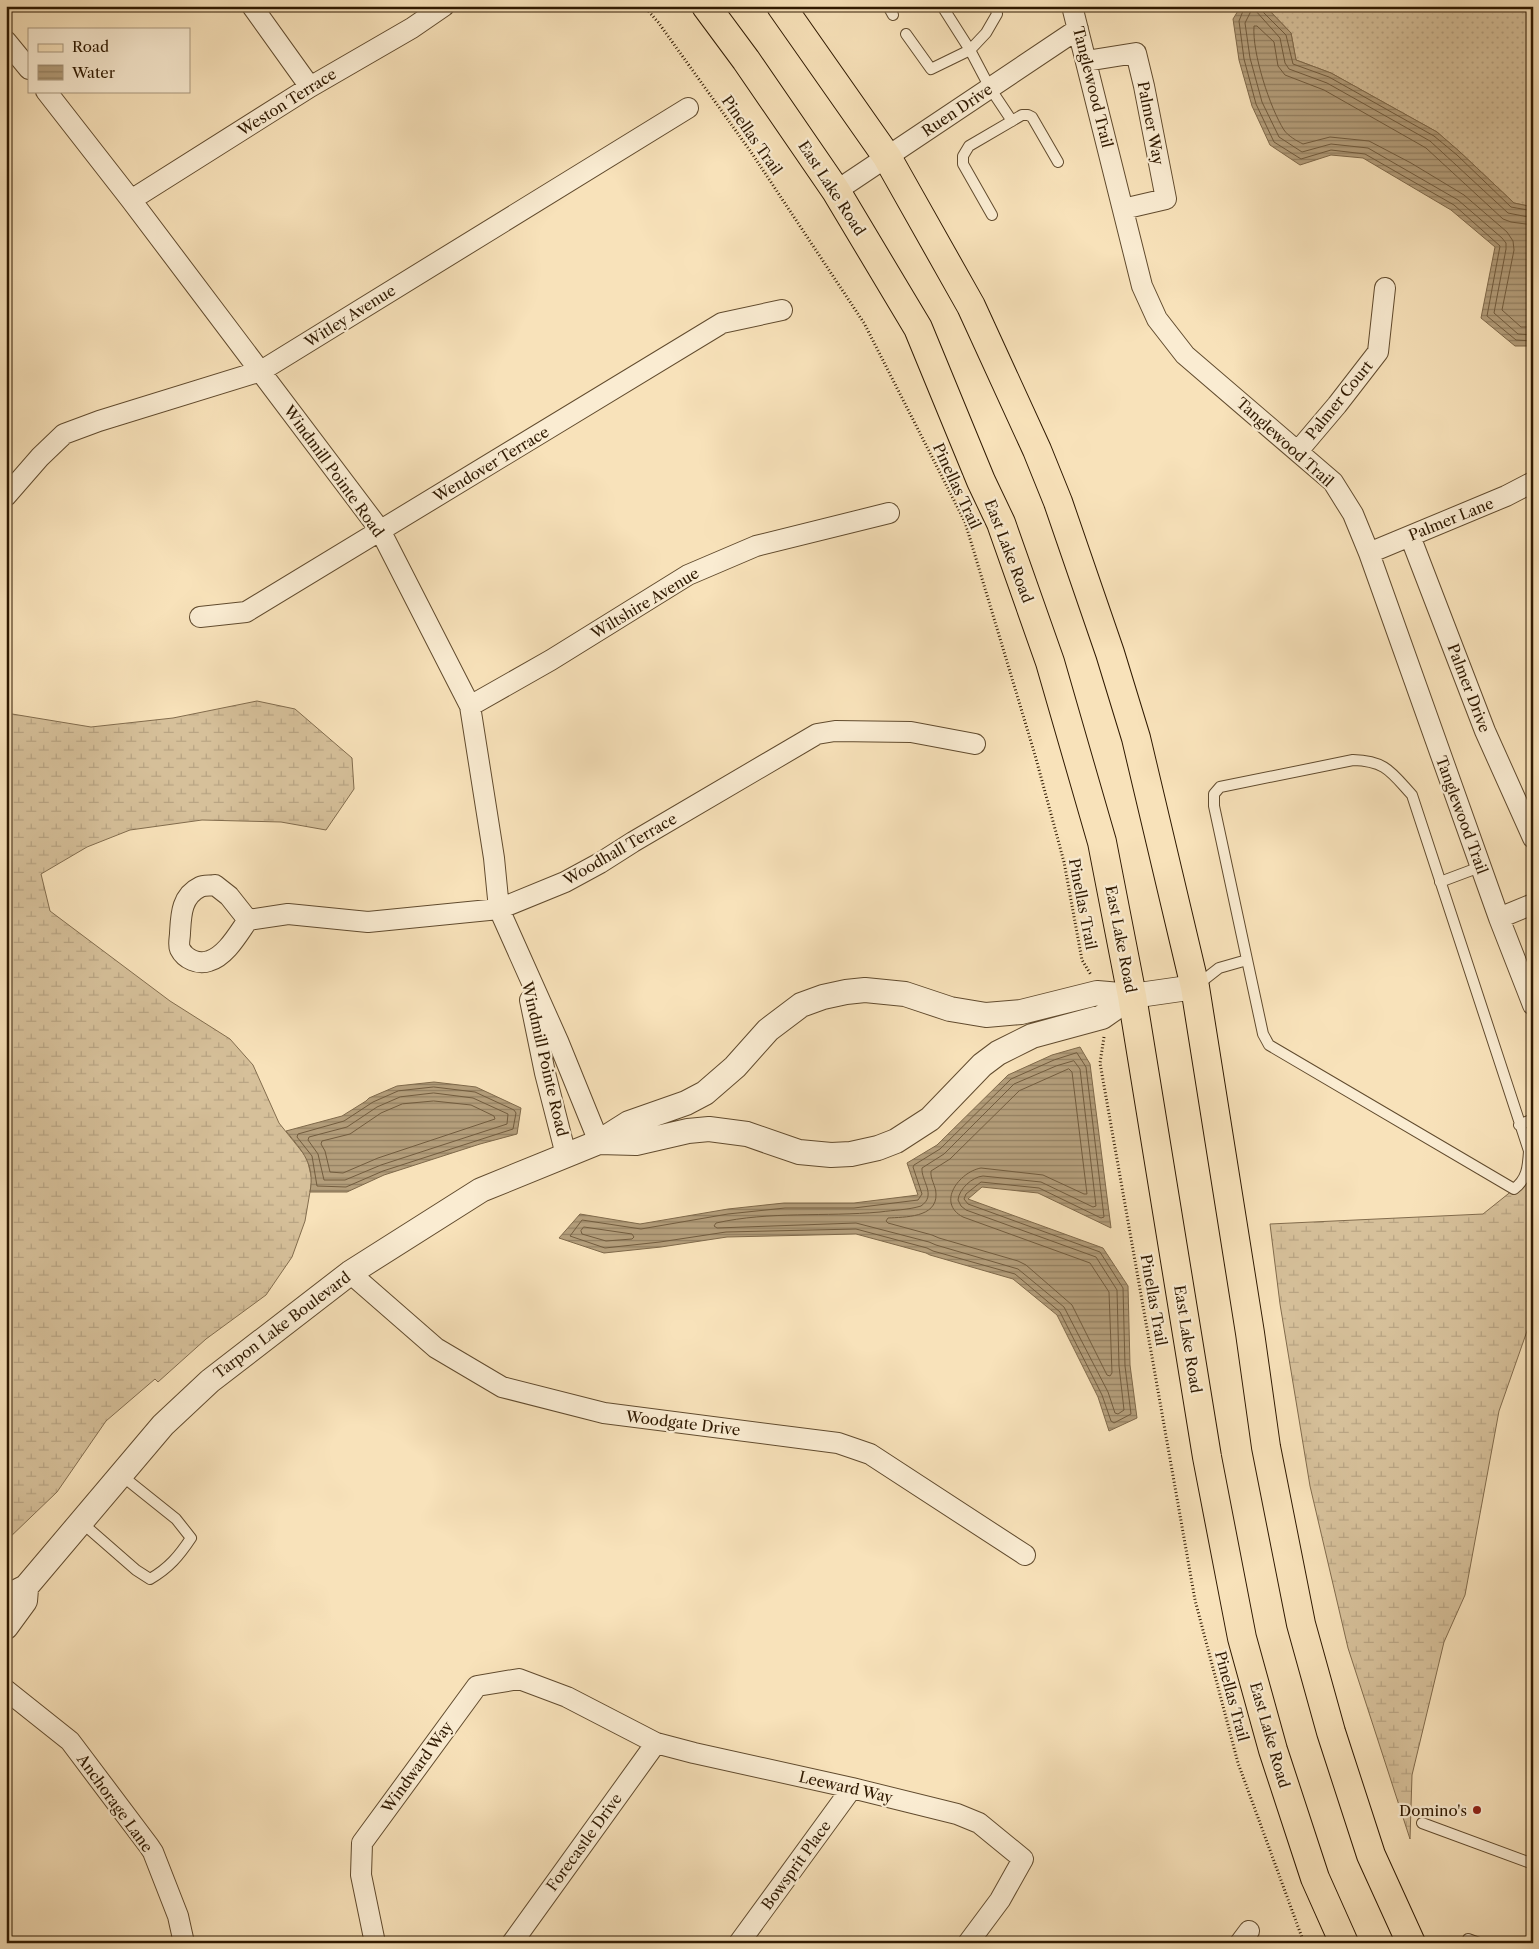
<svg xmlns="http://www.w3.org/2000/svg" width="1539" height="1949" font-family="'Libre Caslon Text',serif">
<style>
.grass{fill:url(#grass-dots);stroke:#826c4d}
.wetland{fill:url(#wetland-marsh);stroke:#826c4d}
.water{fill:url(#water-rules);stroke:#7f694a}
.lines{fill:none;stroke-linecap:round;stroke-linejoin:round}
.shore{stroke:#725c3e;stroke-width:1}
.service-casing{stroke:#614b2e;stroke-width:12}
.minor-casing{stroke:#614b2e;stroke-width:22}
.tertiary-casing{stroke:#614b2e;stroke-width:26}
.primary-casing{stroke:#2f1900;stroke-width:30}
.path{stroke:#2f1900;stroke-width:3;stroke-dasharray:1 2.5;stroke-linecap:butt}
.service{stroke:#faecd2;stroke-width:10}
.minor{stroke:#faecd2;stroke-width:20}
.tertiary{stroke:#faecd2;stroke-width:24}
.primary{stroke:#f8e2ba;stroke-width:28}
.poi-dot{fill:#8f2418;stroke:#faecd2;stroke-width:2}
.labels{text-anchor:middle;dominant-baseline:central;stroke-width:4.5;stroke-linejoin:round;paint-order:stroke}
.street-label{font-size:15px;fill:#2f1900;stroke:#faecd2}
.poi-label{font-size:15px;fill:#2f1900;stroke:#faecd2;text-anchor:end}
</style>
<defs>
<pattern id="grass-dots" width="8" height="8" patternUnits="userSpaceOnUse" patternTransform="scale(1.25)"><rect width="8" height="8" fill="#d6c09a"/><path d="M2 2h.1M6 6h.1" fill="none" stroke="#b8a483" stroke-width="1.8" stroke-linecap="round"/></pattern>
<pattern id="wetland-marsh" width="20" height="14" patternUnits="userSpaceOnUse" patternTransform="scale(1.25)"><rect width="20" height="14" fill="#d6c09a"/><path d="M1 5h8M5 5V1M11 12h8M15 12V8" fill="none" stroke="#b8a483"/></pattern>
<pattern id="water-rules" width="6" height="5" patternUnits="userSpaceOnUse" patternTransform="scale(1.25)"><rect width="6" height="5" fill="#b49e7b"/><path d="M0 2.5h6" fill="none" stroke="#938062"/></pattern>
</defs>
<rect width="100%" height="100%" fill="#f8e2ba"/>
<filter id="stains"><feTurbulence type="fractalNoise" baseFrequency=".004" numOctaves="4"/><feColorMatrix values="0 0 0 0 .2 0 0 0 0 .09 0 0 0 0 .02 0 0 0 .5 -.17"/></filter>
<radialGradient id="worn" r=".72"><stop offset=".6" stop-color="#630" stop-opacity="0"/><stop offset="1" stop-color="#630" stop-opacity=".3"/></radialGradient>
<!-- grass -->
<path class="grass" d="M1265,6H1533V207L1514,203L1460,152L1437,132L1331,73L1296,60L1291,33Z"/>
<!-- wetland -->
<path class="wetland" d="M257,701L295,709L352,758L354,789L326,830L281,822L202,820L130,830L87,847L41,874L50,911L170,1001L230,1039L253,1065L279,1123L307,1158L312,1180L305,1221L292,1257L266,1295L206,1339L158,1382L155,1379L106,1421L57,1492L6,1541V713L91,727L173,718Z
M1533,1174V1314L1499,1411L1465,1595L1444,1642L1412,1775L1410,1839L1348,1648L1310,1486L1280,1304L1270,1224L1483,1214Z"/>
<!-- water -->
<path class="water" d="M1241,6H1265L1291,33L1296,60L1331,73L1437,132L1460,152L1514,203L1533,207V346H1515L1481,318L1495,247L1451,210L1363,158L1331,155L1300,165L1270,145L1252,106L1239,60L1233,19Z
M1080,1047L1090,1064L1111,1228L1038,1193L982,1187L968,1199L1103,1248L1128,1286L1130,1365L1137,1418L1109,1431L1098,1397L1057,1315L1013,1279L930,1255L926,1253L856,1234L727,1237L661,1247L604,1253L559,1238L580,1214L640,1224L728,1209L784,1203H854L918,1195L907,1163L937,1145L1008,1075L1052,1055Z
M434,1082L476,1087L521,1108L517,1134L480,1144L384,1175L347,1192H310C315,1164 303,1152 286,1131L342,1116L366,1101L369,1098L397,1086Z"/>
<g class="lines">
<!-- shore -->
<path class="shore" d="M1245,6L1239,21L1244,59L1256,104L1274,142L1301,159L1331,150L1365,154L1454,205L1500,246L1487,316L1516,340L1533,341
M1262,6L1263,12L1286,35L1293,64L1329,77L1434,136L1457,155L1511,207L1533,211
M1533,218L1508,213L1430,141L1327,83L1289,69L1285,63L1280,38L1255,10L1251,11L1245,23L1250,58L1262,102L1279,137L1302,152L1331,144L1368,148L1458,200L1502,238L1506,243V249L1494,313L1518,334L1533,335
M1533,225L1511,222L1503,219L1426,148L1324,90L1285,75L1278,66L1274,42L1257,26H1254C1252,53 1270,108 1284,130C1288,136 1297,141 1303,144L1330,137L1369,141L1411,163L1464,195L1507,232L1513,241L1514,250L1502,310L1521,327H1533
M1077,1053L1086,1067L1104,1217L1101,1218L1039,1188L981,1182L966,1194L964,1199L968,1204L1100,1252L1123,1288L1125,1366L1131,1414L1114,1423L1111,1421L1102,1395L1060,1312L1015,1274L933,1251L927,1248L856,1229L726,1232L660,1242L605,1248L570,1236L582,1220L641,1229L728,1214L785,1208H854L918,1200L922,1194L913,1167L914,1165L940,1149L1011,1079L1054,1060Z
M1074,1061L1080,1069L1096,1206L1093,1207L1041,1182L983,1176C972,1177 959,1189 958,1200L961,1206L966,1210L1096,1257L1117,1290L1119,1366L1124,1410L1118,1414L1115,1413L1108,1392L1064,1307L1018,1269L936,1245L929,1242L856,1223L717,1228L714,1226L716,1223C770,1211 825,1217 880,1212C894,1210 908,1210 921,1206C937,1195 921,1181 922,1168L944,1154L1014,1084L1056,1066Z
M1069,1069L1072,1072L1087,1194H1084L1043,1175L981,1168C959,1172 936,1203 963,1217L1090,1263L1109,1292L1112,1373L1110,1376L1107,1375L1072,1305L1026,1265L1018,1261L939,1238L932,1235L888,1223L886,1221L888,1218C904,1217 937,1218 936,1194C936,1186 930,1179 931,1171L950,1159L1019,1091Z
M434,1087L475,1092L514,1110L516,1113L513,1129L383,1171L346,1187L317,1186L312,1156L297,1137L298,1134L344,1121L373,1102L398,1091Z
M434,1093L473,1098L508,1114L507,1124L381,1165L345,1180H324L318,1154L308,1140L309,1137L347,1127L377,1107L400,1097Z
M434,1101L471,1105L494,1116L495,1119L378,1158L343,1173L330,1172L325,1151L321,1144L322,1141L350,1134L381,1113L402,1104Z
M584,1227L632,1234L634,1237L632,1239L606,1241L582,1234L581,1231Z"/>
<defs>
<path id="service" d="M888,6L893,15
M942,6L970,50L990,88L1012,121
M906,34L931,69L970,50L986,33L997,14L995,6
M992,215L963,164V156L969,146L1022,115H1028L1032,117L1058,162
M1353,760C1386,761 1391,772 1412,795L1529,1151C1528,1168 1527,1179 1514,1189L1269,1045L1263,1034L1214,806V794L1220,787Z
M1440,882L1480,867
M1196,986L1219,968L1247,960
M1519,1125L1533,1119
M81,1522L136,1570L150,1579C169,1568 179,1556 191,1538L176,1519L121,1475
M1422,1823L1533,1864
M1468,1939L1479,1943"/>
<path id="minor" d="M252,6L310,87
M1072,6L1142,286L1157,319L1185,355L1333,482L1353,514L1369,553L1499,918L1533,1005
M6,41L29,69
M1086,61L1136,53L1144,86L1166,199L1123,209
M46,91L131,200L380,530L470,706L494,858L499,909L558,1041L599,1142
M836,191L1078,29
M131,200L310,87L412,28L444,6
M1298,451L1337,405L1378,352L1385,288
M6,496L40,457L64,434L99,421L261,371L688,108
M1410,536L1485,731L1533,838
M1369,553L1506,496L1533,482
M200,617L246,612L722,323L782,310
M470,706L551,660L688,575L756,546L889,513
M215,885L229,896L248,920C238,934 226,956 209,961C198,965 185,959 180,949C178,944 180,938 180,933C181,916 181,896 200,887C204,885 211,886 215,885Z
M1499,918L1533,904
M248,920L288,914L368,922L499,909L565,882L600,863L633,842L817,734L835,731L911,732L975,744
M530,1000L545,1073L566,1155
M350,1273L436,1348L502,1387L604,1413L838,1443L870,1454L1025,1555
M6,1690L70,1741L149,1846L153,1852L178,1916L184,1943
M375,1943L361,1875L362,1843L477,1686L519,1679L567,1697L656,1743L694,1753L852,1788L957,1814L979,1823L1023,1859L1000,1900L968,1943
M512,1943L656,1743
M739,1943L852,1788
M1240,1943L1249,1931"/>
<path id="tertiary" d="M599,1142L636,1143L688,1131L709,1129L747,1134L799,1152L831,1155L851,1154L878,1148L896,1141L930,1119L982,1065L998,1053L1032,1036L1102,1017L1132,996
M6,1602L12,1594L26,1587L163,1425L210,1381L350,1273L481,1190L599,1142L629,1123L686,1103L705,1093L735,1067L768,1030L801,1005L823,997L846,992L865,990L905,994L950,1009L986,1015L1021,1012L1097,993L1132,996L1195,987
M6,1627L25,1601L26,1589"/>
<path id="primary" d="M706,6L746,60L836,191L918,328L981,481L1001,523L1050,662L1102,842L1132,996L1207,1457L1242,1638L1273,1750L1315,1878L1344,1943
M781,6L887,157L971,306L1037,450L1058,502L1110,653L1136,738L1195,987L1250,1333L1266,1447L1301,1624L1331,1732L1371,1855L1411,1943"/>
</defs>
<!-- service casing -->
<use href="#service" class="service-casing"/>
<!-- minor casing -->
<use href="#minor" class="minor-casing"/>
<!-- tertiary casing -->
<use href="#tertiary" class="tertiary-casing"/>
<!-- primary casing -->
<use href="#primary" class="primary-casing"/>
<!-- path -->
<path class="path" d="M644,6L658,22L751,152L864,323L965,522L1035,755L1064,862L1082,960L1091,975
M1104,1037L1100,1063L1195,1600L1238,1763L1304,1943"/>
<!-- service -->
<use href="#service" class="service"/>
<!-- minor -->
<use href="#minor" class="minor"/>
<!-- tertiary -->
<use href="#tertiary" class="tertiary"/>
<!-- primary -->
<use href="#primary" class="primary"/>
</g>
<!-- markers -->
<circle class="poi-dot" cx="1477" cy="1810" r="5"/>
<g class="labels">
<!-- street labels -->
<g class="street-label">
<text transform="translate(1093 87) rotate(76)">Tanglewood Trail</text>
<text transform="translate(287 102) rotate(-32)">Weston Terrace</text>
<text transform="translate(957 110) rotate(-34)">Ruen Drive</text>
<text transform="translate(1151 123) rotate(79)">Palmer Way</text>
<text transform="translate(752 135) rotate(55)">Pinellas Trail</text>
<text transform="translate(832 188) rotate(57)">East Lake Road</text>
<text transform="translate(350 316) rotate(-32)">Witley Avenue</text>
<text transform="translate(1339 400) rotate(-51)">Palmer Court</text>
<text transform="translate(1285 442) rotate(42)">Tanglewood Trail</text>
<text transform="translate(491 464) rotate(-31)">Wendover Terrace</text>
<text transform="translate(334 471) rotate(54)">Windmill Pointe Road</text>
<text transform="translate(957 486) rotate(65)">Pinellas Trail</text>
<text transform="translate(1451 519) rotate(-22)">Palmer Lane</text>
<text transform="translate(1009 551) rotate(69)">East Lake Road</text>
<text transform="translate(645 603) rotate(-31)">Wiltshire Avenue</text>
<text transform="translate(1469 688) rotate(69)">Palmer Drive</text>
<text transform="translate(1462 815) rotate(70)">Tanglewood Trail</text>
<text transform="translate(620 849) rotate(-30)">Woodhall Terrace</text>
<text transform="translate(1083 904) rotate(79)">Pinellas Trail</text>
<text transform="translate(1121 939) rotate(79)">East Lake Road</text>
<text transform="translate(545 1059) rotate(77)">Windmill Pointe Road</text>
<text transform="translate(1154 1300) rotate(80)">Pinellas Trail</text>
<text transform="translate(282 1325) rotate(-37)">Tarpon Lake Boulevard</text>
<text transform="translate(1188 1339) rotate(81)">East Lake Road</text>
<text transform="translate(683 1423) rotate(7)">Woodgate Drive</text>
<text transform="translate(1232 1696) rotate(75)">Pinellas Trail</text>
<text transform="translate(1270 1735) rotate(74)">East Lake Road</text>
<text transform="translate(417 1767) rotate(-54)">Windward Way</text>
<text transform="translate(846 1787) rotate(13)">Leeward Way</text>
<text transform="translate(115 1803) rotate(54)">Anchorage Lane</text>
<text transform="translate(584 1842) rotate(-54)">Forecastle Drive</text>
<text transform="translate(796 1865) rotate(-54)">Bowsprit Place</text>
</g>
<!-- poi labels -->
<g class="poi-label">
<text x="1467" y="1810">Domino's</text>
</g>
</g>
<!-- margin -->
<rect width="1539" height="1949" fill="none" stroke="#f8e2ba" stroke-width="25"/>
<rect x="8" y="8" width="1524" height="1934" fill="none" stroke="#2f1900" stroke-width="2.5"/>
<rect x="12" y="12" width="1514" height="1924" fill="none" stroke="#2f1900"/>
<!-- legend -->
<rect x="28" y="28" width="162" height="65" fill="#faecd2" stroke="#a9987e"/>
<rect x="38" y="44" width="25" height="8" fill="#f8e2ba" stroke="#a9987e"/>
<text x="72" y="52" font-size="15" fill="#2f1900">Road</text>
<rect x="38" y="65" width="25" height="15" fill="url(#water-rules)" stroke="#a9987e"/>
<text x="72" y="78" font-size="15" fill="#2f1900">Water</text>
<rect width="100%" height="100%" filter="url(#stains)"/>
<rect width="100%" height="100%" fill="url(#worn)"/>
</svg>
